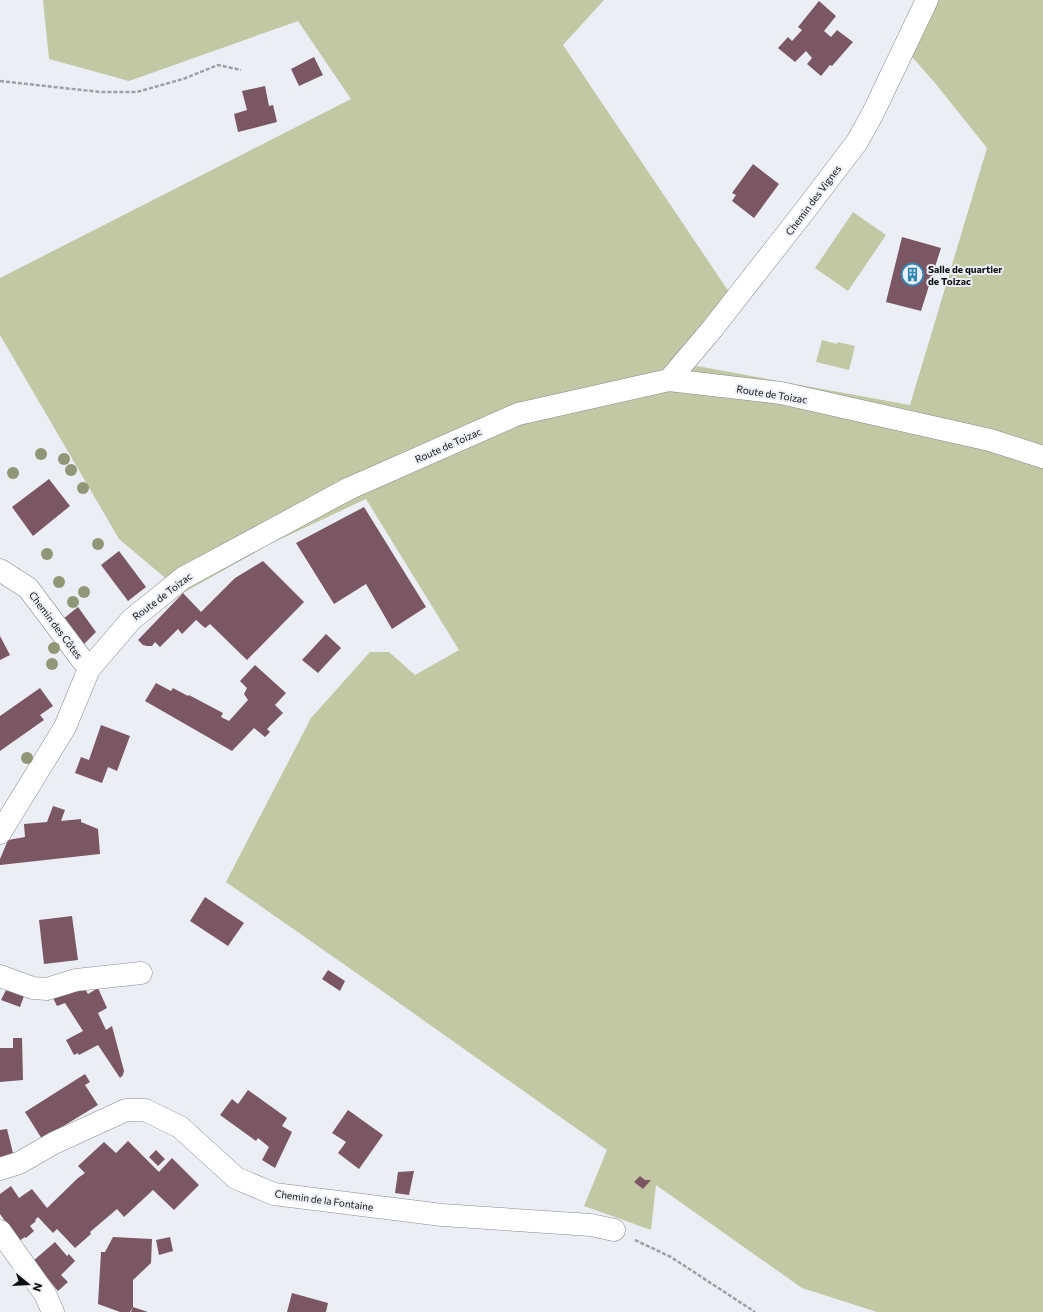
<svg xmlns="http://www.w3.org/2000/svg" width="1043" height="1312" font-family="Commissioner,sans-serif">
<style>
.green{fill:#c1c8a3}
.building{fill:#7b5663}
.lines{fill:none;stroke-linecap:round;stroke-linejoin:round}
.street-casing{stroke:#878b90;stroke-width:23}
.path{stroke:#9c9fa4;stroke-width:2.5;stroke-dasharray:4 2;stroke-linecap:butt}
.street{stroke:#fff;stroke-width:22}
.tree{fill:#909676}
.labels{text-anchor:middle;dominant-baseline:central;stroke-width:4;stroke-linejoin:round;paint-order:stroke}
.street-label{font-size:10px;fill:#0e0f11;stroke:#ebeff5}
.poi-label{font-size:10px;font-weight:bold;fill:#0e0f11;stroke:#ebeff5;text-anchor:start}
</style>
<rect width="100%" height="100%" fill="#ebeff5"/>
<!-- green -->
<path class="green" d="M43,0H604L563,45L731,295L675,362L910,405L987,148L935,83L899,42L922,0H1043V1312H877L802,1288L656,1185L651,1230L584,1206L607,1150L375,986L226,882L311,718L370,652H389L415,675L459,650L366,499L270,544L183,593L119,539L0,335V278L351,99L298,21L129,81L49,59Z
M853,212L886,235L848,291L815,268Z
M822,340L837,344L838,342L855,346L849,370L816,362Z"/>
<!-- building -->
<path class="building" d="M819,1L836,16L824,31L831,37L837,30L853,42L832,66L830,65L821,76L807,64L812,58L806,51L795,62L778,48L788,37L792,41L802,30L798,27Z
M314,57L323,75L299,86L291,69Z
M265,86L269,106L273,105L277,122L238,132L234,114L247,110L242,91Z
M753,164L779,184L754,218L732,201L736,195L732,193Z
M902,237L941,248L921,311L886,302Z
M49,479L70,506L33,536L12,507Z
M364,507L426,607L392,629L366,584L334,604L296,543Z
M119,551L146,587L128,601L101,565Z
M263,561L304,602L247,660L210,624L205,628L196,620L182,634L178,629L160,647L155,642L152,646H147L143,645L138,640L183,593L201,612L235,578Z
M78,607L96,632L83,645L63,619Z
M326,634L341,648L318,673L302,660Z
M0,636L10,655L0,660Z
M255,665L286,693L275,705L283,713L267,729L270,732L265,737L254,728L232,751L145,701L156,683L171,691L173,688L188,696L189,695L223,713L221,717L229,721L248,700L244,694L247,688L240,681Z
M40,688L53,706L40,715L44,720L0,751V716Z
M101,725L130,736L117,771L108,767L102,783L75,773L81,757L89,760Z
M53,806L65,810L61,821L81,819V822L98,829L100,854L0,865V859L8,840L25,837L24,824L47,822Z
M205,897L244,923L228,946L190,921Z
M72,916L78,960L44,964L39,920Z
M328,970L345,981L340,991L322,979Z
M82,984L88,994L98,988L107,1008L98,1013L106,1030L112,1026L124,1071L123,1075L120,1078L98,1045L79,1055L78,1053L74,1055L66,1040L83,1031L65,1003L57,1006L53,998Z
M6,990L24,996L20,1007L1,1000Z
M13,1038H22L23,1080L0,1082V1048H13Z
M85,1074L90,1082L85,1085L98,1105L42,1139L25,1112Z
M248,1090L287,1118L282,1126L292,1132L275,1168L262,1160L269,1147L258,1138L256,1141L220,1115L232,1099L238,1104Z
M348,1110L383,1135L359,1169L338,1153L346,1142L332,1133Z
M7,1129L13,1153L0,1157V1130Z
M128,1141L159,1172L172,1158L199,1185L174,1210L153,1190L124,1217L117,1209L90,1232L91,1234L75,1248L57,1229L53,1233L38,1217L35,1220L36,1221L30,1226L34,1231L26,1238L25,1237L19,1241L0,1214V1194L11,1186L19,1198L32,1189L47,1208L78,1178L85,1173L78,1166L104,1142L116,1153Z
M156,1150L165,1159L158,1166L149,1157Z
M414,1171L409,1195L395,1193L398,1172Z
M640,1176L645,1180H651L643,1189L634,1182Z
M113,1237L152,1239L151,1263L133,1280V1307L148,1312H131L133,1307L130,1312H120L98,1304L101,1252H105Z
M170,1237L173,1251L159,1255L156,1240Z
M55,1242L67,1256L69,1254L75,1261L61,1275L68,1282L58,1291L33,1261Z
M292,1293L328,1303L326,1312H287Z"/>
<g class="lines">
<defs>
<path id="street" d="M669,380L713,328L806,209L857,142L873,113L927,0
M0,570L28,588L89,669
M0,833L65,727L89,669L131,620L137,615L183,578L348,489L518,414L669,380L781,393L990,440L1043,457
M0,976L33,988L47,989L76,980L141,973
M0,1169L19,1163L54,1143L126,1110H145L180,1127L236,1178L274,1194L442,1215L591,1225L614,1230
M0,1231L45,1294L53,1312"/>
</defs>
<!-- street casing -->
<use href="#street" class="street-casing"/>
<!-- path -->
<path class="path" d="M0,81L100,92H137L183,79L218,65L241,70
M635,1240L671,1257L755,1312"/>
<!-- street -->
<use href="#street" class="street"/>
</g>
<!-- trees -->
<g class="tree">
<circle cx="41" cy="454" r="6"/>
<circle cx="64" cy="459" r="6"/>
<circle cx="71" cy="470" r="6"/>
<circle cx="13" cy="473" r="6"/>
<circle cx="83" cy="488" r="6"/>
<circle cx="98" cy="544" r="6"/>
<circle cx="47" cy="554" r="6"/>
<circle cx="59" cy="582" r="6"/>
<circle cx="84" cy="592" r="6"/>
<circle cx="73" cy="602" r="6"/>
<circle cx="54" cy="648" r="6"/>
<circle cx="52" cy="664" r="6"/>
<circle cx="27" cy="758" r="6"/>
</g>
<!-- icons -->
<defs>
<symbol id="building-ring" viewBox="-11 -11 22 22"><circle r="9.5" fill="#ebeff5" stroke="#2f87b5" stroke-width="1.5"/><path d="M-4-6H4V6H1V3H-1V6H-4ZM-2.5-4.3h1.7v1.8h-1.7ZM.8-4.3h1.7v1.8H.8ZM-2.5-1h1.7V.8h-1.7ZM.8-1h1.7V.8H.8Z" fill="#2f87b5"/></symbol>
</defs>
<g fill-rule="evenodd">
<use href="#building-ring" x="900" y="262" width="25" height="25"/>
</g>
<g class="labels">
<!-- street labels -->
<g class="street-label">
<text transform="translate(813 200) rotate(-53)">Chemin des Vignes</text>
<text transform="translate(772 394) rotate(9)">Route de Toizac</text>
<text transform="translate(448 445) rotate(-24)">Route de Toizac</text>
<text transform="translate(162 596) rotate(-37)">Route de Toizac</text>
<text transform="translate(56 625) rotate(53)">Chemin des Côtes</text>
<text transform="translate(324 1200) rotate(8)">Chemin de la Fontaine</text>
</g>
<!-- poi labels -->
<g class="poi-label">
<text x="928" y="269">Salle de quartier<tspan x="928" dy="12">de Toizac</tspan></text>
</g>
</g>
<!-- north arrow -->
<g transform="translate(28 1284) rotate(108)" stroke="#ebeff5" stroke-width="3" paint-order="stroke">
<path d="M0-3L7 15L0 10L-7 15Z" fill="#0e0f11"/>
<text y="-6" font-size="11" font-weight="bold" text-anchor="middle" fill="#0e0f11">N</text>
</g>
</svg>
